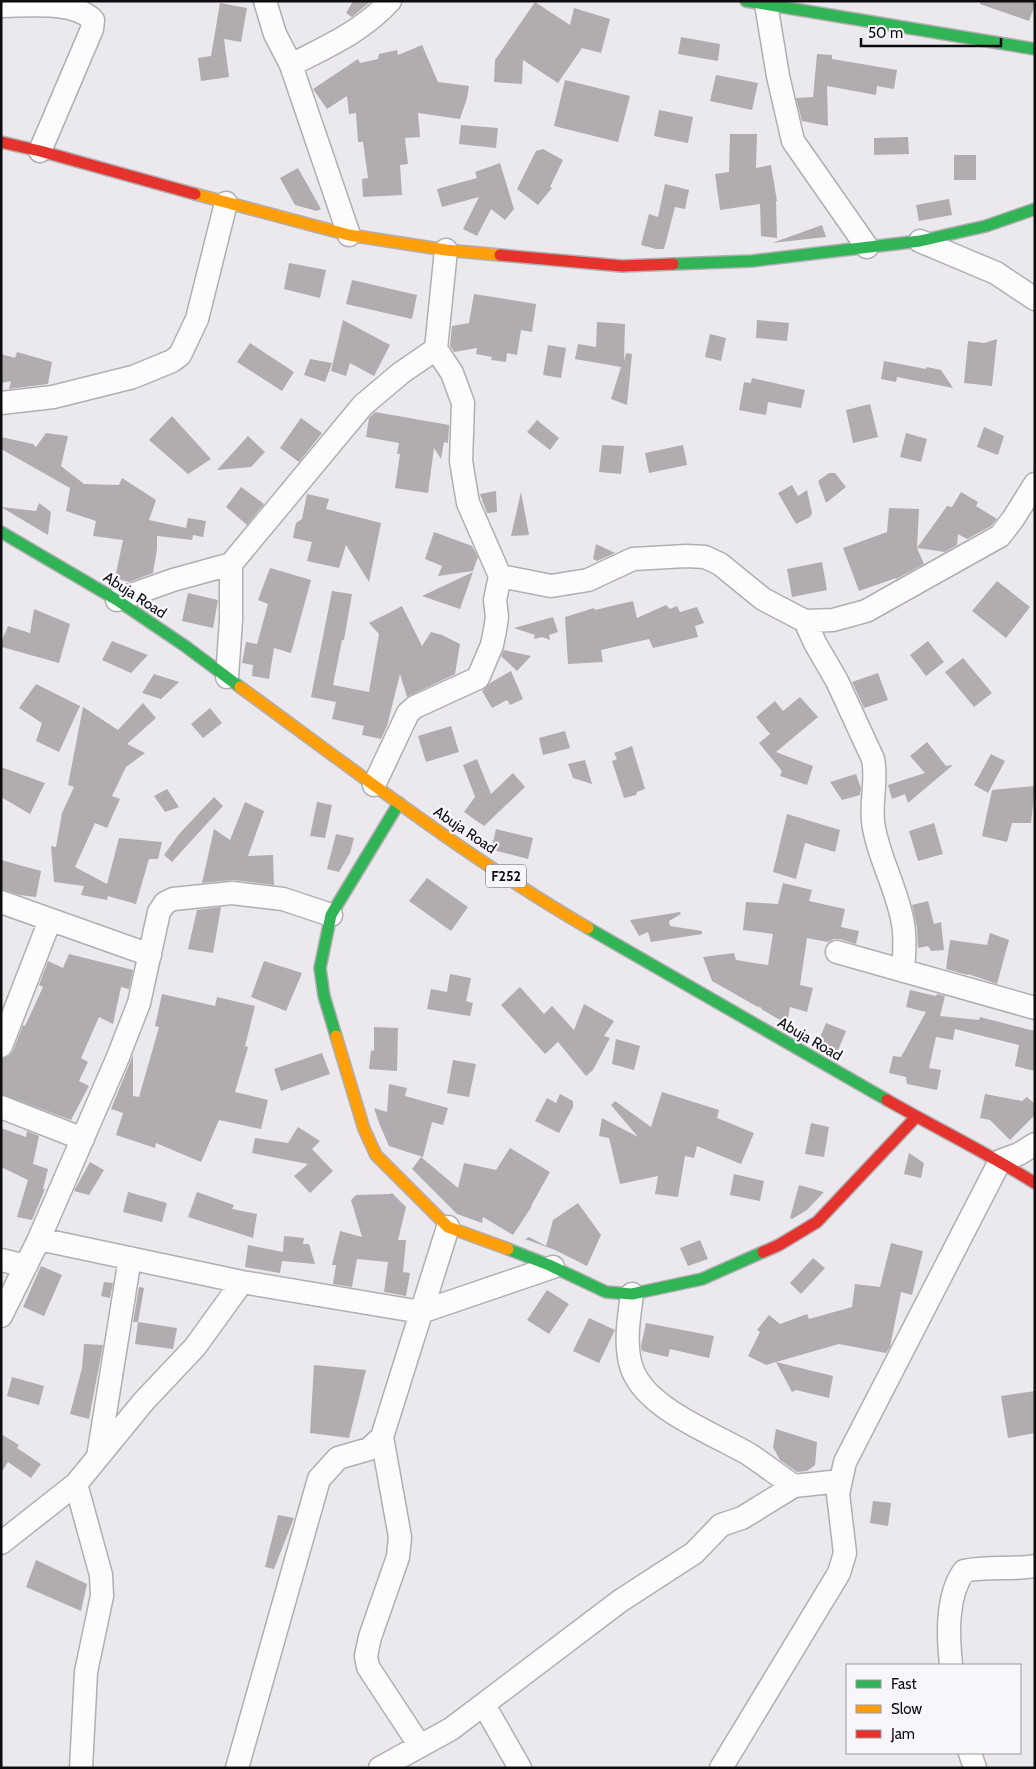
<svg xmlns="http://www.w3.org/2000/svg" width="1036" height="1769" font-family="Cabin,sans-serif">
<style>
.building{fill:#b0acb0}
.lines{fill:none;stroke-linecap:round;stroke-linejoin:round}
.street-casing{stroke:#b0aeb2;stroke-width:25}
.fast-casing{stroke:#b0aeb2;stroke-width:14}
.slow-casing{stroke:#b0aeb2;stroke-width:14}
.jam-casing{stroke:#b0aeb2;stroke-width:14}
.street{stroke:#fcfcfc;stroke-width:22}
.fast{stroke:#30b455;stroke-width:11}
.slow{stroke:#ff9f0a;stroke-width:11}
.jam{stroke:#e5322d;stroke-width:11}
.labels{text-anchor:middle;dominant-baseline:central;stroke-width:4.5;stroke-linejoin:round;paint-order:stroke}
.shield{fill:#f9f5fc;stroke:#545255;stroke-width:1}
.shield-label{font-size:14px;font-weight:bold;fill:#0d0c0e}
.street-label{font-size:15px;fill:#0d0c0e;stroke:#f9f5fc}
</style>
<rect width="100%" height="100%" fill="#ece9ee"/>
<!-- building -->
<path class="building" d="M353,1H371L352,17L346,13Z
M980,1H1035V5L1029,21L980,4Z
M535,2L570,25L574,8L610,19L601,53L582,48L558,83L523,60L522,84L494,82L495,60Z
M220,3L247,8L241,42L224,39L229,77L201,81L198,58L211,56Z
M681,37L720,44L718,61L678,54Z
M422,45L438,82L469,86L467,98L460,119L418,113L420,137L405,138L408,164L400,165L402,195L363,197L362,179L368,178L363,142H358L356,113L349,114L347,96L327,109L313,89L358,59L360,63L378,59L379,54L397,50L398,55Z
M817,54L832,55V59L897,70L894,89L877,86L876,95L827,86L828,126L802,121L796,98L813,97Z
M716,75L758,83L752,110L710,101Z
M565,80L630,96L618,142L554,126Z
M659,110L693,117L688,143L654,136Z
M461,125L498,128L496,148L459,144Z
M730,134H757L756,168L771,165L777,201H776L777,238L761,236L760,204L720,210L715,174L729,172Z
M908,137L909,154L874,155V138Z
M543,149L563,160L550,187L552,188L538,205L517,189L536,151Z
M954,155H976V180H954Z
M500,163L514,209L505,220L491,209L477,236L463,229L479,197L442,207L437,189L477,178L475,172Z
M298,168L321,209L317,211L295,205L280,178Z
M665,184L689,190L685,209L675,207L664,249H656L641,245L649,214L658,217Z
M949,199L952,215L919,221L916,205Z
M822,225L826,237L772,243Z
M289,263L326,270L320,298L284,289Z
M352,280L417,295L412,319L346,304Z
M474,294L536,304L532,332L521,330L517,355L507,353L506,362L491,360L492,357L476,354L477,348L454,352L450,346L452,326L469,323Z
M343,320L390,345L374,376L350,363L346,376L331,371Z
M757,320L789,323L787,341L756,338Z
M597,322L625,324L624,361L626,353L632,354L627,405L611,399L621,367L575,359L578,344L596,347Z
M710,334L726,338L721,361L705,357Z
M997,339L992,386L964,383L968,341L984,343Z
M250,343L294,372L282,391L237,362Z
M548,345L566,348L561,378L543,375Z
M17,352L52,362L48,384L9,389L11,381L1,383V354L15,358Z
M310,359L332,363L325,382L304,375Z
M884,361L926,369L927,367L941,370L953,388L897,377L896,382L881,379Z
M752,378L805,390L801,408L768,402L766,415L739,410L744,382L751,383Z
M870,404L878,437L853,443L846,410Z
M375,412L449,425L448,443L444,442L441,459L434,448L428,493L395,488L400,454H397L399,443L366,437L369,418Z
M172,416L211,459L188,474L149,440Z
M301,418L322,433L299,462L280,448Z
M537,420L559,438L550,450L527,432Z
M984,427L1004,436L998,455L977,447Z
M46,433L68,436L61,466L84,484L119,485L122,478L156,500L149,520L186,528L188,518L206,521L203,537L193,535L192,540L157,536V549L153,573L129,582L115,578L123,540L93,536L96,521L66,511L70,488L1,449V437L33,444L36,447Z
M906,433L927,439L921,462L900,457Z
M248,436L265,452L251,467L217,470Z
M602,445L624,446L621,474L599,472Z
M683,445L687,465L649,473L645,453Z
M829,473H835L846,487L826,503L818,481Z
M792,485L798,496L807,490L812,513L810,517L796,524L778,493Z
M241,487L264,504L247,525L226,507Z
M496,491L497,512L487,513L480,494Z
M521,492L529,535L511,536Z
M961,492L978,502L976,506L997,519L991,526L967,539L958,534L957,545L945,552L917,548L924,564L896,579V578L859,591L843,548L887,532L889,508L919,509L917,548L947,506L952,507Z
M307,494L329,499L326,509L381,523L369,582L346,545L339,568L307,561L312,542L293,538L296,523L302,519Z
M39,503L51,512L48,535L1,507L36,511Z
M434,532L472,546L478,557L473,571L438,576L442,566L425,559Z
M596,544L615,553L597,561L593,559Z
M822,562L827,590L792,597L787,569Z
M270,568L311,580L291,653L274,648L269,679L252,676L253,665L242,663L246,642L257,644L268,604L258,600Z
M473,572L460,609L422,596Z
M997,581L1030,607L1006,638L972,611Z
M332,591L352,594L344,640H342L333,685L369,692L379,634L369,623L402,606L422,646L431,632L442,635L460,644L455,674L407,697L400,674L387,726L381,739L362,735L364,726L332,719L336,702L311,697Z
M188,593L218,600L213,628L182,621Z
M633,601L637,618L666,605L670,609L677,606L680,612L697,607L704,623L695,626L698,637L653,648L649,639L601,650L603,662L568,664L565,617L594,608L595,610Z
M34,609L70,624L59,663L2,647V640L8,626L30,633Z
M553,617L558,632L549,635L550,640L542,637L534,639L535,635L514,628Z
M112,641L148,655L131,673L102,660Z
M928,641L944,662L926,676L910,655Z
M504,650L531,656L517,671L501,656Z
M963,658L992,693L974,707L945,672Z
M511,671L523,699L510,705L507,700L492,708L482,691L490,683Z
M878,673L888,700L864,708L852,682Z
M154,674L179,682L161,699L142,693Z
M36,684L80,706L59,752L36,741L42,723L19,708Z
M800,697L818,717L776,752L813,766L807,785L780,776L782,771L759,743L770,734L756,717L775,701L783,711Z
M143,703L156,718L127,744L145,753L126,767L112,796L120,799L107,828L95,823L75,867L107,884L119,838L162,842L158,859H149L136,904L108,896L107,900L81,895L84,886L54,882L51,846L56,847L62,813L74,787L68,785L83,707L118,730Z
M210,708L222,723L203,738L191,724Z
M451,726L459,752L426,762L418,736Z
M565,731L570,748L543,755L539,738Z
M927,742L946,766L953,765L908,803L905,794L892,799L888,785L925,773L910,756Z
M632,746L645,789L637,792L636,795L624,798L612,761L617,759L614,753Z
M991,754L1005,761L988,793L974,785Z
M477,759L491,794L513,773L525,787L484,826L464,812L475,797L463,765Z
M585,760L592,784L573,778L568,764Z
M1,767L45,783L30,814L1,797Z
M856,774L861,788L860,795L842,800L830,782Z
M1035,786L1031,823H1012L1007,842L982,836L992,790Z
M167,789L179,807L165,812L154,796Z
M214,797L223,806L172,862L164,855L179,834Z
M245,802L264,811L248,856L273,855L274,885L233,880L202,883L214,829L230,840Z
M317,802L332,805L325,838L310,836Z
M787,814L840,830L835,852L805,843L796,879L773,872Z
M934,823L943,854L918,861L909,831Z
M496,829L533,838L528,859L497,851L492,847Z
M336,834L354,838L350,853L339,872L327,869Z
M1,860L41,871L36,897L19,895L1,889Z
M427,878L468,907L451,931L409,901Z
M783,883L812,890L809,901L845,909L841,927L859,931L856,944L840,939H834L828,942L807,938L800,985L813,988L807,1012L790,1007L787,1024L761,1009L762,1008L756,1006L712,981L703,957L734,953L736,960L768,965L773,934L743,930L746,902L778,904Z
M928,901L934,924L941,922L944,950L931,951L928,946L918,948L917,928L912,905Z
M221,907L213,953L188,949L197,910Z
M680,912L681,914L669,921L670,926L702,931V934L651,942L648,932L639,936L630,920Z
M990,933L1009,940L997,984L968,974L967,975L946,969L950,940L987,945Z
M69,954L133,970L129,989L121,987L113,1024L99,1017L81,1058L88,1062L79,1081L89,1086L71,1120L1,1094V1059L9,1056L13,1051L23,1025L25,1026L43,987L39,985L48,961L63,968Z
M264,961L302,973L286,1011L251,997Z
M450,974L471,978L466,1001L473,1003L470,1016L427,1009L431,989L447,992Z
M520,987L544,1014L552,1006L574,1030L584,1004L614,1021L604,1036L610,1038L593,1070L586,1076L558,1042L545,1054L501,1005Z
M910,990L936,996L937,994L945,996L940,1016L979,1020L980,1017L1035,1031V1071L1015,1066L1019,1045L955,1029L953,1040L936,1037L929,1068L941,1070L937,1090L907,1084L906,1077L889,1073L893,1056L901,1057L926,1012L906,1007Z
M162,994L215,1006L217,997L255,1006L245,1046L248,1047L235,1092L268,1100L261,1129L219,1120L201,1162L156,1143L155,1148L116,1135L123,1113L111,1109L133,1055V1096L139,1097L159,1027L155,1026Z
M826,1023L846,1031L837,1053L818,1042Z
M374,1027L398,1028L397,1071L369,1069L371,1050L374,1051Z
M616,1039L640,1046L634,1070L612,1064Z
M322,1053L330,1074L281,1091L274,1069Z
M453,1060L476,1064L469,1097L447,1093Z
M389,1084L407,1088L405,1096L448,1108L443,1125L432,1122L423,1157L389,1146L379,1123L374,1108L387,1112Z
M662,1092L719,1110L717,1118L754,1133L741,1164L697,1146L694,1158L685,1156L678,1197L655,1194L658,1176L620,1184L609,1138L599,1136L602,1118L638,1137L611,1105L615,1101L651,1127Z
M560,1094L573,1101V1107L559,1133L535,1121L547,1098L556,1103Z
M985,1094L1022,1101L1027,1097L1035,1104V1115L1010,1140L990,1120L980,1118Z
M811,1123L829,1127L824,1157L805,1154Z
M298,1127L320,1141L312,1149L333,1171L310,1193L294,1176L308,1164L252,1153L255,1138L288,1143Z
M1,1128L26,1137L27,1131L39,1136L33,1164L48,1169L43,1189H45L32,1220L17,1217L28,1180L1,1167Z
M510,1148L550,1172L531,1206H532L513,1235L483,1217L482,1223L457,1214L412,1169L421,1157L458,1188L464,1163L496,1170Z
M909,1153L924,1163L921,1178L904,1174Z
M90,1162L104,1170L89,1195L74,1191Z
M734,1174L764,1181L760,1201L730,1195Z
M799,1185L824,1192L807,1210L792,1219L790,1218Z
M128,1192L167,1203L162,1222L123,1212Z
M197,1192L234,1205L232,1209L257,1214L253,1238L188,1217Z
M392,1193L406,1207L398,1240H406L403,1272L410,1273L406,1296L384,1292L388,1262L357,1259L352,1287L333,1284L336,1265H332L340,1231L362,1237L351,1200L356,1195L390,1194Z
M578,1203L601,1235L587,1266L555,1250L525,1239L529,1237L546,1246L553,1220Z
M284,1236L304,1238L303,1244H309L315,1264L282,1261L280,1273L245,1267L248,1245L283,1252Z
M700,1240L708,1259L688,1266L680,1248Z
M891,1243L923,1251L912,1295L901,1292L890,1347L886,1353L839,1344L776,1362L833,1376L829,1398L796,1390L792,1392L776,1362L766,1365L748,1356L760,1332L757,1330L769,1315L780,1324L807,1314L809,1319L852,1307L855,1284L880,1287Z
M813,1258L825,1268L801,1294L790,1283Z
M41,1266L62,1275L44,1316L23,1307Z
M104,1282L113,1283L110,1298L101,1296Z
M139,1287L144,1288L138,1322H133Z
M547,1290L569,1304L549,1334L527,1320Z
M589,1318L615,1330L599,1363L573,1351Z
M138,1322L177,1328L173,1349L135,1344Z
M646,1323L714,1336L709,1358L670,1349L668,1357L642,1351L641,1346Z
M84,1344L103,1345L89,1419L70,1414L82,1368Z
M314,1365L366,1370L349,1438L310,1433Z
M12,1377L44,1386L39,1405L7,1396Z
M1035,1391V1433L1008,1438L1001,1396Z
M776,1429L817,1442L815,1465L807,1471L797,1472L780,1460L773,1447Z
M1,1434L19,1445L17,1448L41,1464L31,1478L8,1462L1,1473Z
M873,1501L891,1503L888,1526L870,1523Z
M278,1515L294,1518L274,1569L265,1567Z
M36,1560L87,1584L81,1611L26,1587Z"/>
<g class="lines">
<defs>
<path id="street" d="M265,1L275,34L291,65L349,235
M766,4L778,76L793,141L867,247
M1,6C28,6 74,0 93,20L92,29L40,151
M291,65C326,47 363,31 390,1
M920,241L996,273L1035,299
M1,403L53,397L133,377L172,361L180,355L197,319L226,203
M500,576L551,586L588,580L633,559L686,556L705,557L720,564L763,599L805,621L833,620L866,611L1000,536L1013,519L1035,484
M117,600L173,580L231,564L363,405L401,373L436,349
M805,621L815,643L837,681L873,759C878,782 869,805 874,828C880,861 898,891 903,924C906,940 904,955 903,971
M227,677L231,620V564
M374,785L408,713L415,707L478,678L492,645L495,630L497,617L495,600L500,576L468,503L461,461L463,403L452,373L436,349L446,250
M1,902L150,955
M837,952L1035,1008
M1,1046L50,920
M1,1107L83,1139
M39,1239L242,1282L421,1312L553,1267
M1,1260L26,1266
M632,1294C629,1317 625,1340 630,1362C640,1408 714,1433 750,1455C765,1465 779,1476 794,1486
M1,1316L39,1239L118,1057L139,1003L159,912L165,903L173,899L232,893L283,899L331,915
M98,1457L130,1258
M76,1484L101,1575L102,1596L86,1672L81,1768
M1,1543L76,1484L144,1401L195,1347L242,1282
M951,1665C948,1636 946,1596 964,1571C987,1566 1011,1570 1035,1566
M484,1705L520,1768
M420,1746L368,1667L366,1656L370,1637L398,1557L400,1537L382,1437L448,1227
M970,1753L975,1768
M237,1768L319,1479L338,1458L369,1449L382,1437
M380,1768L451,1729L620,1601L694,1553L721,1525L742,1518L794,1486L841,1481
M721,1768L839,1573L845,1553L838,1494L845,1462L1000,1161L1019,1154L1035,1144"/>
<path id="fast" d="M746,1L1035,49
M673,264L752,261L920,241L986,226L1035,209
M1,532L117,600L185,646L240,687
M588,928L887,1100
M336,1036L324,996L320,968L331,915L399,803
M508,1249L549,1265L606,1292L632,1294L702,1279L763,1252"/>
<path id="slow" d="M195,194L349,235L446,250L500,255
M240,687C354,770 466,857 588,928
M336,1036L364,1129L376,1155L448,1227L508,1249"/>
<path id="jam" d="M1,142L40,151L195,194
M500,255L622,266L673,264
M887,1100C936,1128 987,1153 1035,1183
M763,1252L779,1245L817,1222L916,1117"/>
</defs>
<!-- street casing -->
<use href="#street" class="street-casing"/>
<!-- fast casing -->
<use href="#fast" class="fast-casing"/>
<!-- slow casing -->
<use href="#slow" class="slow-casing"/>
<!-- jam casing -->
<use href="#jam" class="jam-casing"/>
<!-- street -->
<use href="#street" class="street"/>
<!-- fast -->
<use href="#fast" class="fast"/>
<!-- slow -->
<use href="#slow" class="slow"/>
<!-- jam -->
<use href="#jam" class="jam"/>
</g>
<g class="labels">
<!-- shield labels -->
<rect class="shield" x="486" y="864.5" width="40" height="23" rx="4"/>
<g class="shield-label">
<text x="506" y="876">F252</text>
</g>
<!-- street labels -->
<g class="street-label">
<text transform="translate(135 595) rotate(33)">Abuja Road</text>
<text transform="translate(465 830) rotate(34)">Abuja Road</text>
<text transform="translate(810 1039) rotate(30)">Abuja Road</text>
</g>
</g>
<!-- border -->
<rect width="1036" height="1769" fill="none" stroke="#0d0c0e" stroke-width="5"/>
<!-- legend -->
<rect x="846" y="1664" width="175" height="90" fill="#f9f5fc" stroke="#9b989d"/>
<rect x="856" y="1680" width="25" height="8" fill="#30b455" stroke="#9b989d"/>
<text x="891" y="1689" font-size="15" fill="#0d0c0e">Fast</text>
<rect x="856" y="1705" width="25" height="8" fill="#ff9f0a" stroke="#9b989d"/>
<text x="891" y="1714" font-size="15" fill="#0d0c0e">Slow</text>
<rect x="856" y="1730" width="25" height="8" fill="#e5322d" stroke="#9b989d"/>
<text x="891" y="1739" font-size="15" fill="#0d0c0e">Jam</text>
<!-- scale -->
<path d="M861 38v8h140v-8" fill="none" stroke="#0d0c0e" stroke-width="2.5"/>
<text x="868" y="38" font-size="15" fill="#0d0c0e" stroke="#f9f5fc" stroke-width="4" paint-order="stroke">50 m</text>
</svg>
